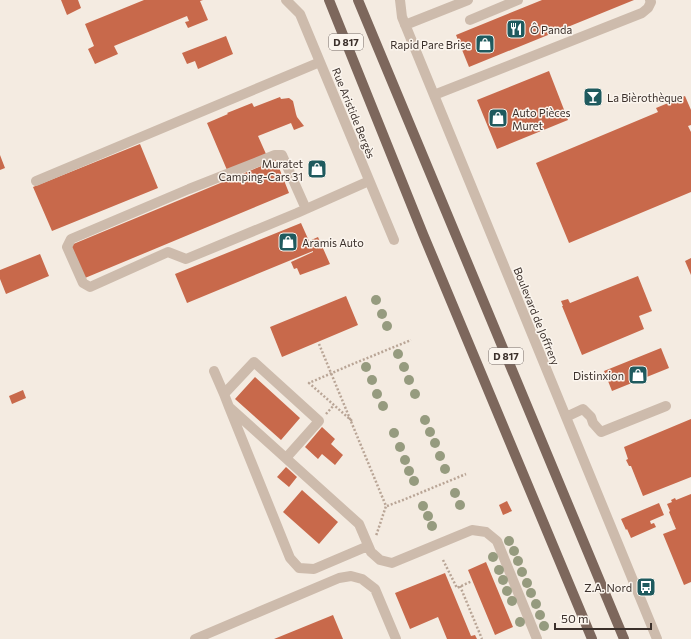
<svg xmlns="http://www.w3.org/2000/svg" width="691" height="639" font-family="Commissioner,sans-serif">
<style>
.building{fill:#c8694b}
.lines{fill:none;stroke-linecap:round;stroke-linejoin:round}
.path{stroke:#b9a596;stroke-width:2.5;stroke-dasharray:2 2;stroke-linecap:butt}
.minor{stroke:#cdbbac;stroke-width:10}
.major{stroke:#7d675c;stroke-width:10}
.tree{fill:#969b7f}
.labels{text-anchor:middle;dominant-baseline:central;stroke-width:3;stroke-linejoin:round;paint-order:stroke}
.shield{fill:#fbf5ee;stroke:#756b66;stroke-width:1}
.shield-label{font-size:10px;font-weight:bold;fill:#3b302b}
.poi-label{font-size:11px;fill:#3b302b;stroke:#fbf5ee;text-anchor:start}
.street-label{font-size:11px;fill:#3b302b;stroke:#fbf5ee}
</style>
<rect width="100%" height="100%" fill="#f4ebe1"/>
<!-- building -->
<path class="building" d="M61,0H78L81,8L67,15Z
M144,0H203L200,1L208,20L188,28L185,22L189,21L187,16L114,46L118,54L95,64L88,49L94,46L85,24Z
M542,0H634L469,67L456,35Z
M226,36L233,54L198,69L195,61L187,64L182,53Z
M549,71L568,120L497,149L477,100Z
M685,96L691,110V125L688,126L691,132V192L569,243L536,163L658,112L656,108Z
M280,97L281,99L289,98L293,101L296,114L297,117L304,126L294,130L291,123L258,136L266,154L227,170L207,123L228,114L227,113L252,103L254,107Z
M140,144L158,188L52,231L33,187Z
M0,155L5,168L0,170Z
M276,160L289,193L85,278L71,245Z
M301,223L309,241L318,237L330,264L300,275L297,268L294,269L291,262L313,252V251L187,303L175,274Z
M40,254L49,276L6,294L0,279V270Z
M691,258V275L685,261Z
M638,276L652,311L639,316L644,329L582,355L562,306H563L561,301L568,299L570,303Z
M346,296L358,325L282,357L270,327Z
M661,348L669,368L612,391L604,371Z
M255,377L300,418L281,440L235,399Z
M23,390L26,398L12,404L9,396Z
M691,419V477L643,496L631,466H629L626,460L628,459L624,447Z
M322,427L335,439L331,444L343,455L335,465L322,454L318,459L305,447Z
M286,467L297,477L289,487L277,477Z
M302,490L338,522L319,544L283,512Z
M691,494V582L684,585L663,534L676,529L669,512L670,511L667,504L672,502L671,500L675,498L676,500Z
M507,501L512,511L503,515L499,505Z
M659,503L664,515L650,521L651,524L654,523L656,527L631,538L627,529L626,530L621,519Z
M486,562L513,627L495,635L468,570Z
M445,573L471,636L475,635L477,639H447L438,617L410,629L395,593Z
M333,615L343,639H274Z"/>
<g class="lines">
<!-- path -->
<path class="path" d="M319,344L386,506L376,536
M326,414L334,405
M352,421L309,383L348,366L411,340
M387,506L403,500L466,474
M443,560L457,588L472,581
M460,586L482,639"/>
<!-- minor -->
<path class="minor" d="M286,0L300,14L394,240
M400,0L402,17L657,639
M470,20L518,0
M405,25L468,0
M434,95L642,13L648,8L651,2L650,0
M36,181L320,62
M306,209L282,155H275L189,189L71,239L67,247L83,283L90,287L168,252L186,259L297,213L369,181
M214,371L224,394
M229,407L224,394L254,362L319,421L286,458
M566,417L583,409L591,417L593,423L601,432L666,406
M368,546L314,569L299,568L290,558L229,407L359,524L371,552L380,560L392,563L472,530L486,532L497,541L537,639
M195,639L339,578L351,576L362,579L375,589L396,639"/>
<!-- major -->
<path class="major" d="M329,0L423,234L592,639
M358,0L624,639"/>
</g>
<!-- trees -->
<g class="tree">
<circle cx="376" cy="300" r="5"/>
<circle cx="382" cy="314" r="5"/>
<circle cx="387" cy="326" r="5"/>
<circle cx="398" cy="354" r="5"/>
<circle cx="366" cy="367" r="5"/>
<circle cx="404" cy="367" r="5"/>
<circle cx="372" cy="380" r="5"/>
<circle cx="409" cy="380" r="5"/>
<circle cx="377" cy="394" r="5"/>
<circle cx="415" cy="394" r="5"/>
<circle cx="383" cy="406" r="5"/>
<circle cx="425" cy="420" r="5"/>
<circle cx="430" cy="432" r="5"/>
<circle cx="394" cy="433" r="5"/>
<circle cx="435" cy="443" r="5"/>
<circle cx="400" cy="447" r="5"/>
<circle cx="440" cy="456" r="5"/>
<circle cx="405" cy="460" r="5"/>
<circle cx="445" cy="469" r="5"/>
<circle cx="409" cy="471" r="5"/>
<circle cx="414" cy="481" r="5"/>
<circle cx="455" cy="493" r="5"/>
<circle cx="460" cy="505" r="5"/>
<circle cx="423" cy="506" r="5"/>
<circle cx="428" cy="516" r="5"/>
<circle cx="432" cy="526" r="5"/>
<circle cx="509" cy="541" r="5"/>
<circle cx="514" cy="551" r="5"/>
<circle cx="493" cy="557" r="5"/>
<circle cx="518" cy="561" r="5"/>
<circle cx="499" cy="570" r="5"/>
<circle cx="522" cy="572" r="5"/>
<circle cx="503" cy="580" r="5"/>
<circle cx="527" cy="583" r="5"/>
<circle cx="507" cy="591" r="5"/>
<circle cx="531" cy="593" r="5"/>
<circle cx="512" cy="601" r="5"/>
<circle cx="536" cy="604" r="5"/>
<circle cx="540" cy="615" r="5"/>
<circle cx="520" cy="622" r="5"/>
<circle cx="544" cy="626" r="5"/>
</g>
<!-- icons -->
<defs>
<symbol id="restaurant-square" viewBox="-11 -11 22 22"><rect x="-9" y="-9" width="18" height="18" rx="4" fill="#1f5a5e" stroke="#fbf5ee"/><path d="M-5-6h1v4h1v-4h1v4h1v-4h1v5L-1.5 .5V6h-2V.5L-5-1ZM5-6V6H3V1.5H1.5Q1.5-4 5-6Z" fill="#fff"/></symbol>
<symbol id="shop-square" viewBox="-11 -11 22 22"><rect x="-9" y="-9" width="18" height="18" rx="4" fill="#1f5a5e" stroke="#fbf5ee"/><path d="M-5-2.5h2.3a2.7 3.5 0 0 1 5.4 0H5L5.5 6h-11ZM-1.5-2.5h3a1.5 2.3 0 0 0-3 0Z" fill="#fff"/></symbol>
<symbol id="bar-square" viewBox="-11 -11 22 22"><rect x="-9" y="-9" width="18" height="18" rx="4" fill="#1f5a5e" stroke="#fbf5ee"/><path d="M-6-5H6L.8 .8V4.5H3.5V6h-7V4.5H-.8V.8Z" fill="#fff"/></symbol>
<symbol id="bus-square" viewBox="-11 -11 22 22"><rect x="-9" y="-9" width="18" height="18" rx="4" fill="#1f5a5e" stroke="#fbf5ee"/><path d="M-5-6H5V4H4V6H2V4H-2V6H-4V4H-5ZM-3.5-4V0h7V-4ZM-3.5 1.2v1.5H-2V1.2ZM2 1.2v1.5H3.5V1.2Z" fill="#fff"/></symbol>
</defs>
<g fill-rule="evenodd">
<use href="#restaurant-square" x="505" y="18" width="22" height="22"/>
<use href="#shop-square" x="474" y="33" width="22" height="22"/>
<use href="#bar-square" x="582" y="86" width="22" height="22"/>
<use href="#shop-square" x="487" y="107" width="22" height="22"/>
<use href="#shop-square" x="306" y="158" width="22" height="22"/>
<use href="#shop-square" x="277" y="231" width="22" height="22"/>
<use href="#shop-square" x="627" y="364" width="22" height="22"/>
<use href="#bus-square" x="635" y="576" width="22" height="22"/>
</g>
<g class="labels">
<!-- shield labels -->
<g class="shield">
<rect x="329" y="34" width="34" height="16" rx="3"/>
<rect x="489" y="348" width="34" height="16" rx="3"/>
</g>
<g class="shield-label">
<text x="346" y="42">D 817</text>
<text x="506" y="356">D 817</text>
</g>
<!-- poi labels -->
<g class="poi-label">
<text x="530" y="29">Ô Panda</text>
<text x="471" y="44" text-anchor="end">Rapid Pare Brise</text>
<text x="607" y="97">La Bièrothèque</text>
<text x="512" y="112">Auto Pièces<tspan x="512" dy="13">Muret</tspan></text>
<text x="303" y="163" text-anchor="end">Muratet<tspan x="303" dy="13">Camping-Cars 31</tspan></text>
<text x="302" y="242">Aramis Auto</text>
<text x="624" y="375" text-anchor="end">Distinxion</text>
<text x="632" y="587" text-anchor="end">Z.A. Nord</text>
</g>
<!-- street labels -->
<g class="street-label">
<text transform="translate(354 113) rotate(68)">Rue Aristide Bergès</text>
<text transform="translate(537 316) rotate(68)">Boulevard de Joffrery</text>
</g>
</g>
<!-- scale -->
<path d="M555 623v6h96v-6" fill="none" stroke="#3b302b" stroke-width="2"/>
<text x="561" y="623" font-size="12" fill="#3b302b" stroke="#fbf5ee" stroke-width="3" paint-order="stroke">50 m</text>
</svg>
